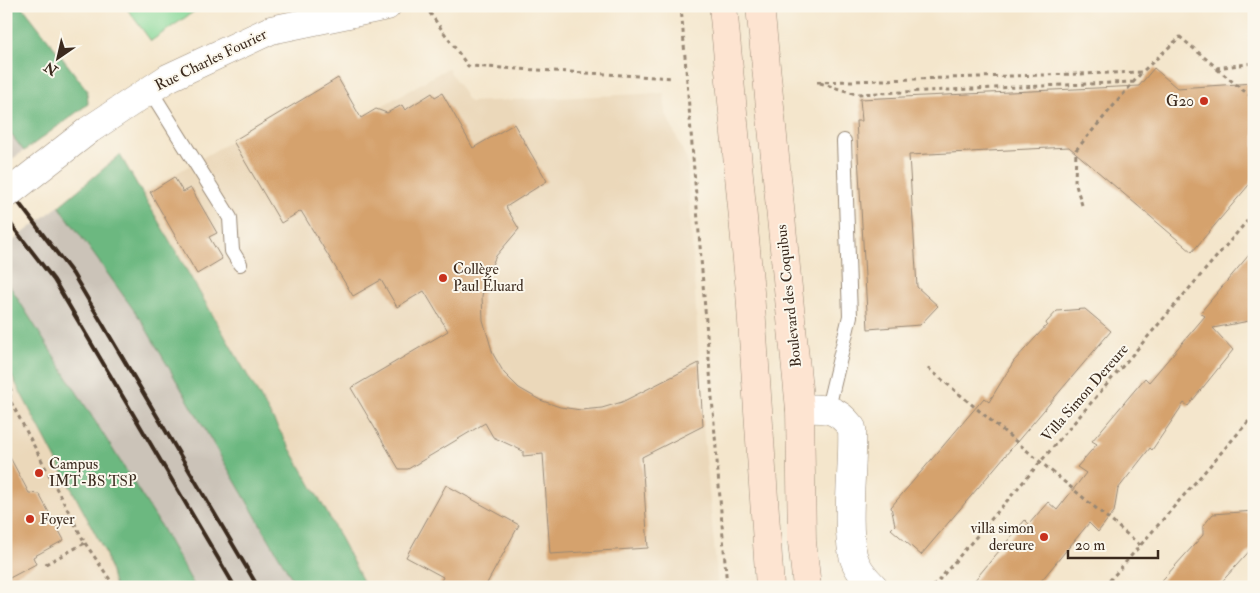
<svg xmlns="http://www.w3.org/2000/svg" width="1260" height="593" font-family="'IM FELL Double Pica',serif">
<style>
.built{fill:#ebd8ba}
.industrial{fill:#cbc3b8}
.green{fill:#86d898;stroke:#60815b}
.forest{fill:#6cb880;stroke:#54714f}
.building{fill:#d5a26d}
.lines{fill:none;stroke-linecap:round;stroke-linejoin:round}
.lane-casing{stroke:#988875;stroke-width:16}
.street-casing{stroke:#988875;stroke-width:29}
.secondary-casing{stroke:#988875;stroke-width:29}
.path{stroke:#988875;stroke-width:3;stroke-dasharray:4 4;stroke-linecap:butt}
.lane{stroke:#fff;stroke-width:14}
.street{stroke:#fff;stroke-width:28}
.secondary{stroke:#fde4d1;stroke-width:28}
.rail{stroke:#3b2a1e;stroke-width:4}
.street-bridge-casing{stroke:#988875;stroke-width:29;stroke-linecap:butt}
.street-bridge{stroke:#fff;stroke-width:28}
.poi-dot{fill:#c8321e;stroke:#fbf7ec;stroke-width:2}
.labels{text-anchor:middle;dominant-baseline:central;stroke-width:4;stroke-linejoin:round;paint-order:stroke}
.street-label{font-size:15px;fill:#3b2a1e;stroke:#fbf7ec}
.poi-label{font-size:15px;fill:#3b2a1e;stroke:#fbf7ec;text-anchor:start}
</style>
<rect width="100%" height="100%" fill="#fbf7ec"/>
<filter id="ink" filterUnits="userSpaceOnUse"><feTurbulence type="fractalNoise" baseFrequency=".02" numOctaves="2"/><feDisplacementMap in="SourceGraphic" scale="10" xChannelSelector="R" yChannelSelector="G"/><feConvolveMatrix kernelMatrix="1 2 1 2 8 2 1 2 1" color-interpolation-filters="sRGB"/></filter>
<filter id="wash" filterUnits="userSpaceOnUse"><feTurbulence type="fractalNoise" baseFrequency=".0096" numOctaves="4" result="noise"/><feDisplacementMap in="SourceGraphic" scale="20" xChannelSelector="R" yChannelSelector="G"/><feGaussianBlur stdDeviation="1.12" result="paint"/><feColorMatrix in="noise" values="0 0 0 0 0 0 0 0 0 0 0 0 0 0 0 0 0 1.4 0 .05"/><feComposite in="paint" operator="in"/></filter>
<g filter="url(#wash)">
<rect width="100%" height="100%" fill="#f4e6cc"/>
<!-- built -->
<path class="built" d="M448,68L469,102L664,93L666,114L687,160L703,426L718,587H366L325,509L143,193L338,78L361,118Z
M6,360L137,587H6Z"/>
<!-- industrial -->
<path class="industrial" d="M6,128L24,151L6,163Z
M59,206L141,320L297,587H195L156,518L6,280V246Z"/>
<!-- green -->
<path class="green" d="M125,6H202L151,41Z"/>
<!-- forest -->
<path class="forest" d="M6,6H22L87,90L88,104L24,151L6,128Z
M120,155L325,509L366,587H297L141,320L59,206Z
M6,280L156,518L195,587H115L105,552L6,365Z"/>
<g id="blocks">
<!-- building -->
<path class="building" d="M1154,68L1177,88L1254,83V179L1192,252L1069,147L909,155L917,287L938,306L920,325L868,329L856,121H862L860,99L1139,86Z
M338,78L361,118L376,109L387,113L402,105L405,110L432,93L435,97L442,93L473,148L514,124L547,181L506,207L519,229L496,256L487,275L482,296L483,320L493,354L504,373L519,388L540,400L560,407L581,410L602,408L622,402L699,363L703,426L642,457L648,548L550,554L543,454L523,456V451L493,437L485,423L408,469H399L351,388L448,331L424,291L397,307L381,280L353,296L301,211L281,223L233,141Z
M174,177L183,192L191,188L217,233L209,237L222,259L197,274L150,192Z
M1254,249V320L1213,328L1233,350L1188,406L1184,403L1152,450L1150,448L1118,489L1114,512L1108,519L1098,532L1089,523L1036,587H969L1025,520L1029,524L1048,502L1057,510L1086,473L1077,467L1097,444L1092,441L1145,378L1149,382L1205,316L1200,313Z
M1085,309L1111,331L921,555L891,529L895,525L891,507L984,398L989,402L1014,361L1047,325L1046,323L1057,311Z
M6,450L29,493L39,494L64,540L33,557L36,564L6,580Z
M446,485L519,525L485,587H438L443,577L406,557Z
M1254,511V546L1217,587H1156L1203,535V526L1213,514Z"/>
</g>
</g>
<g filter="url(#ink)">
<use href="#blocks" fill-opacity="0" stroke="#988875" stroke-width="1"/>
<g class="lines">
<defs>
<path id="lane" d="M150,90L230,218L232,251L240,264
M828,408L850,316L844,141"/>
<path id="street" d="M89,130L168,78L271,30L387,6
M800,409C825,408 836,407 852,428C854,465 845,521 853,555C856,568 865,578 874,587"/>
<path id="secondary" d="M723,6L750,292L770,587
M760,6L800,409L802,542L807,587"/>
</defs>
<!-- lane casing -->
<use href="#lane" class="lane-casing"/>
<!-- street casing -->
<use href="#street" class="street-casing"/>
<!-- secondary casing -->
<use href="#secondary" class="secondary-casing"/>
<!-- path -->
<path class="path" d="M425,6L468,66L673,78
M681,6L727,587
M1217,69L1254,99
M817,82L1142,72L1180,37L1217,68L1254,63
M820,83L856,94L1134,82
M1082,205L1075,182L1076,150L1142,72
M928,368L1140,545
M6,380L11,390L10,400
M6,404L10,400L85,543L42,566
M85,543L115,587
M933,587L1254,213
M1104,587L1254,415"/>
<!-- lane -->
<use href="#lane" class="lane"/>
<!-- street -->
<use href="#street" class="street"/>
<!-- secondary -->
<use href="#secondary" class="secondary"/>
<!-- rail -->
<path class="rail" d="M6,186L73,274L258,587
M6,218L54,280L235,587"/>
<defs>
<path id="street-bridge" d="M6,195L89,130"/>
</defs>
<!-- street-bridge casing -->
<use href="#street-bridge" class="street-bridge-casing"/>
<!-- street-bridge -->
<use href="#street-bridge" class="street-bridge"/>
</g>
</g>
<!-- markers -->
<g class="poi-dot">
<circle cx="1204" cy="101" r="5"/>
<circle cx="443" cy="278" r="5"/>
<circle cx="39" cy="473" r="5"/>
<circle cx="30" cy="519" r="5"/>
<circle cx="1044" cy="537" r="5"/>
</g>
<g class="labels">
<!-- street labels -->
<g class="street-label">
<text transform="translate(211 60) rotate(-26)">Rue Charles Fourier</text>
<text transform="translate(789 296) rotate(-96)">Boulevard des Coquibus</text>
<text transform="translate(1085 393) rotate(-49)">Villa Simon Dereure</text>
</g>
<!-- poi labels -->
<g class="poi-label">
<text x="1194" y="101" text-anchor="end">G20</text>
<text x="453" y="269">Collège<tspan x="453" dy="17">Paul Éluard</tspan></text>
<text x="49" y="464">Campus<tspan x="49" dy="17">IMT-BS TSP</tspan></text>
<text x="40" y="519">Foyer</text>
<text x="1034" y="528" text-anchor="end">villa simon<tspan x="1034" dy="17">dereure</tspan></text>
</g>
</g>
<!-- margin -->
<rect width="1260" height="593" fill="none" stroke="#fbf7ec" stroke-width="25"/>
<!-- north arrow -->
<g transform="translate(58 58) rotate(214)" stroke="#fbf7ec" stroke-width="4" paint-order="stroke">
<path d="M0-4L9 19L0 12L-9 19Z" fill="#3b2a1e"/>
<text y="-8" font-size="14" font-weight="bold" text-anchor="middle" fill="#3b2a1e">N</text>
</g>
<!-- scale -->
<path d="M1068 550v8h90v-8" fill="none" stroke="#3b2a1e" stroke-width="2.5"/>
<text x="1075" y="550" font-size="15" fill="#3b2a1e" stroke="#fbf7ec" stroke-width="4" paint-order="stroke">20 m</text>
</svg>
